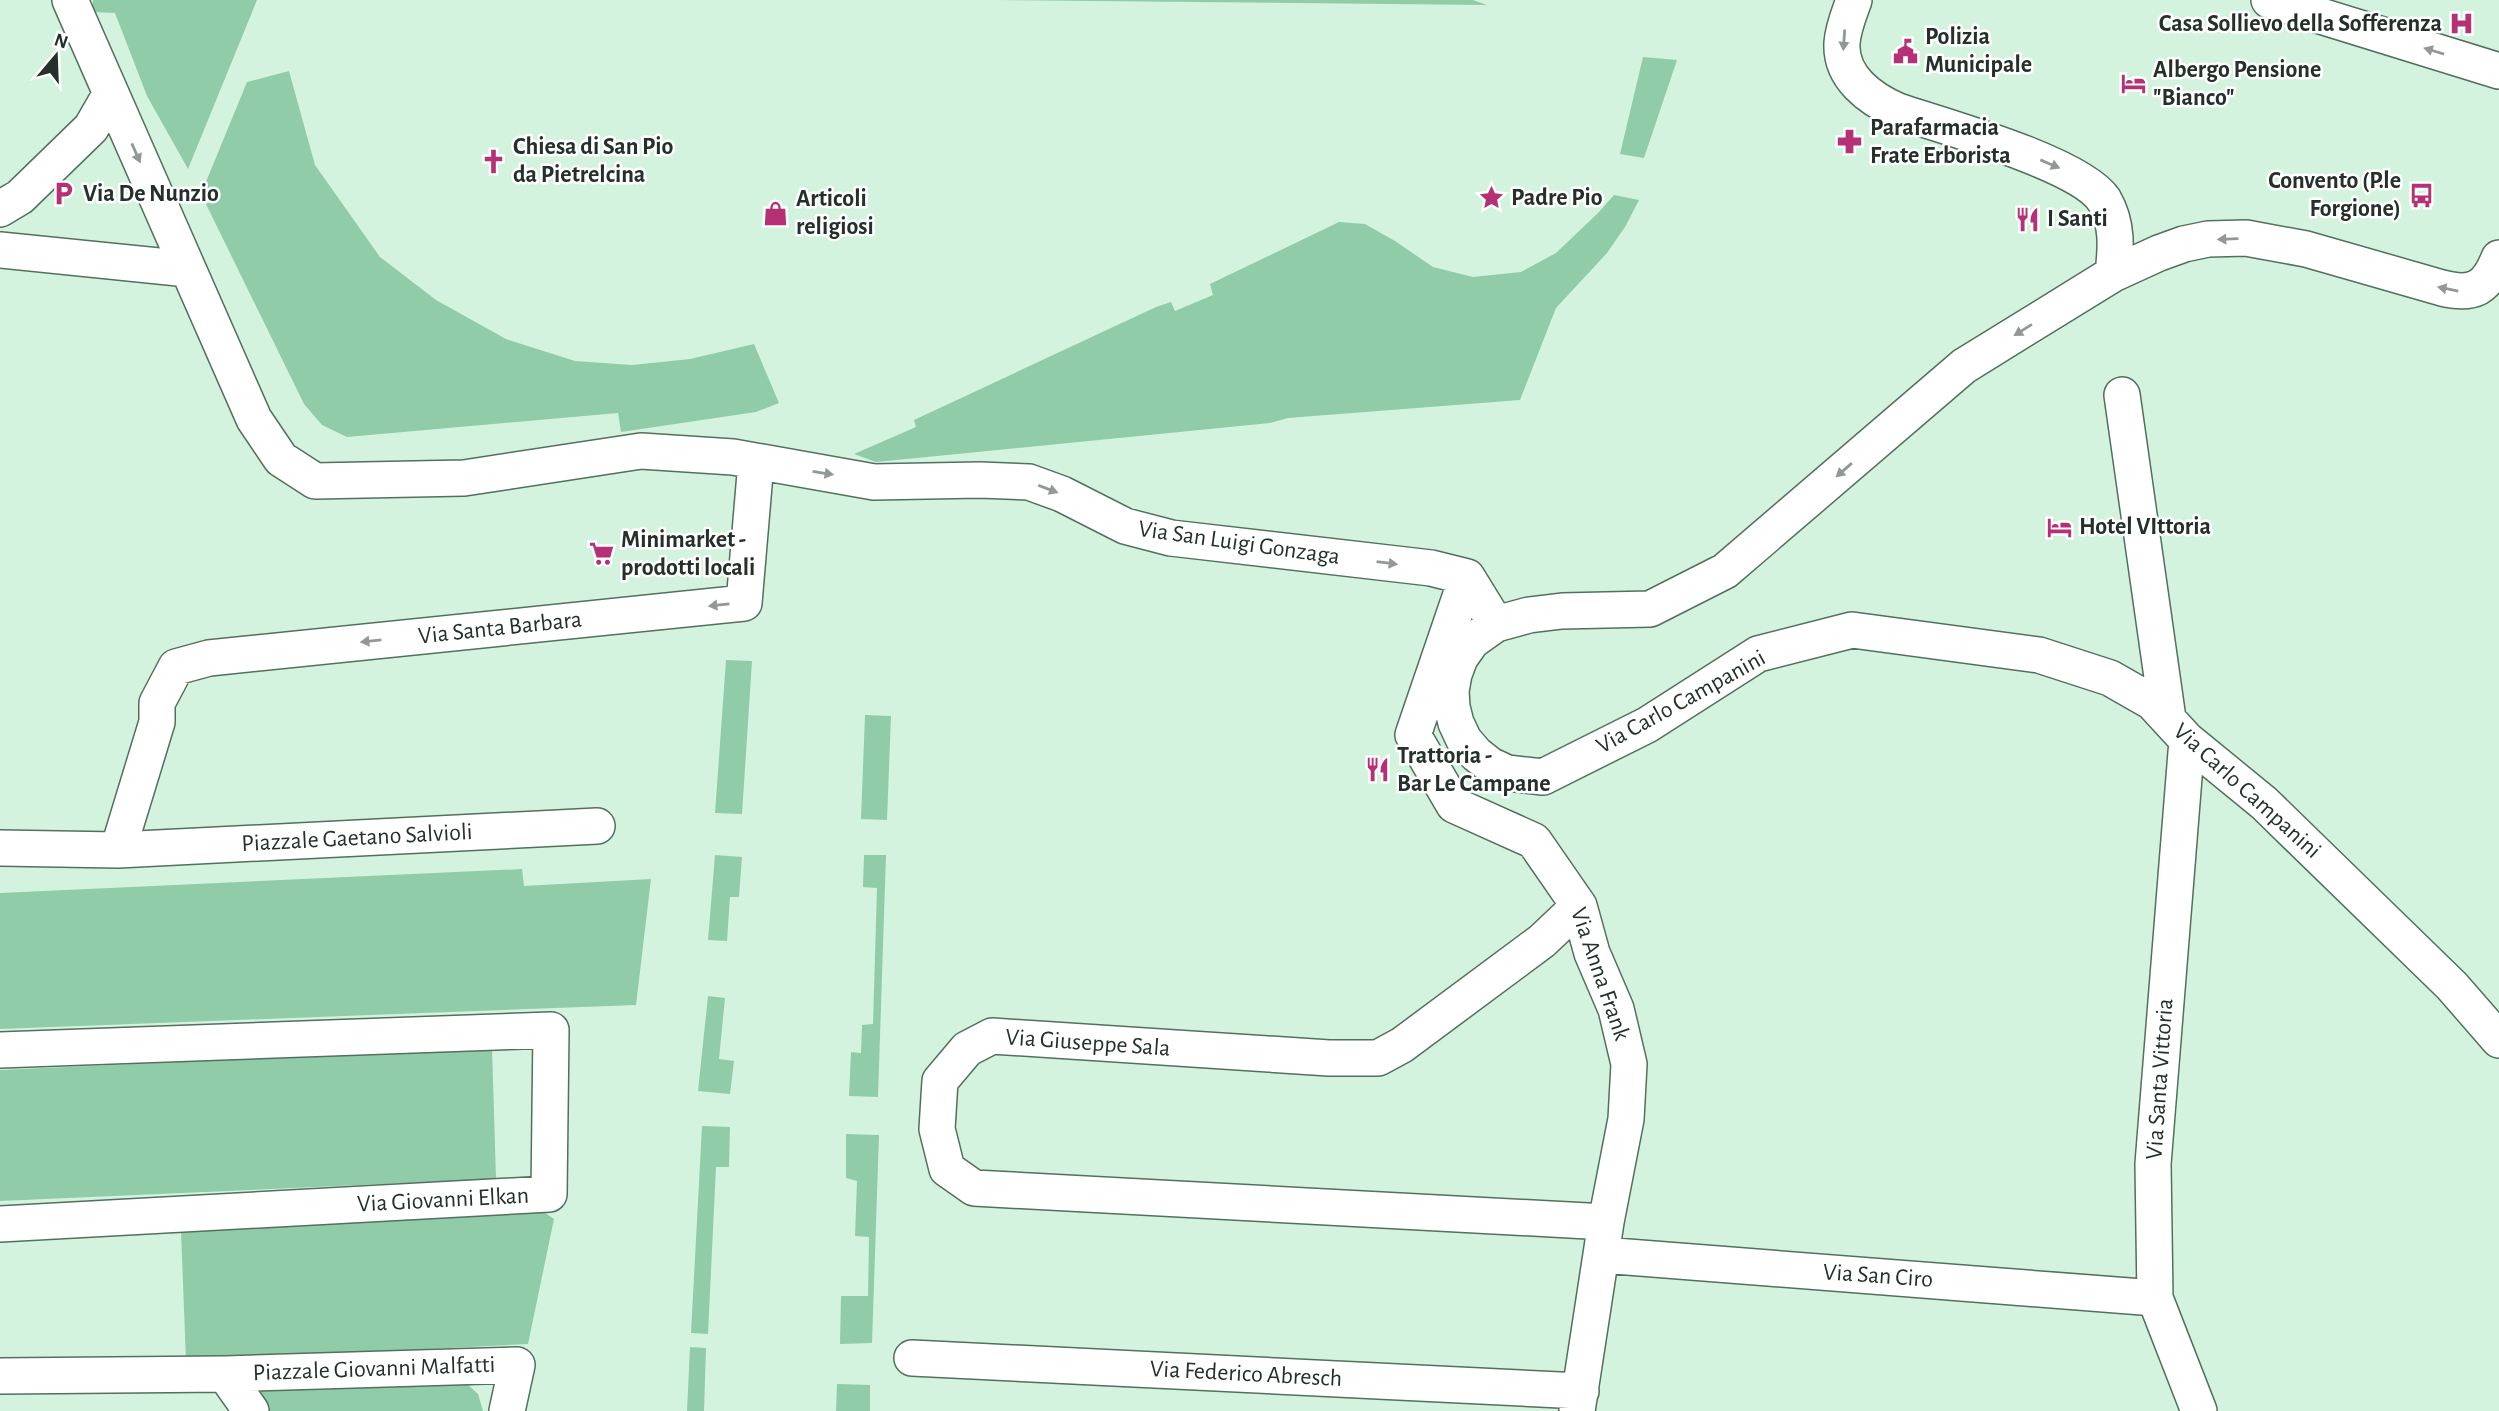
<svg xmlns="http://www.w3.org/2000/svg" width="2499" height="1411" font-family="'Alegreya Sans',sans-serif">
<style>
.green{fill:#91cca8}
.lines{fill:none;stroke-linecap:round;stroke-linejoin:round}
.street-casing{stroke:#536f5e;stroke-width:38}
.street{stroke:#fff;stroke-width:35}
.oneway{fill:#929894}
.labels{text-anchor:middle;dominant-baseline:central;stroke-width:5;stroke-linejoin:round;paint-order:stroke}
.poi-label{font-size:24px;font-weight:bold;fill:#243029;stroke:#fff;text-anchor:start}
.street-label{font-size:24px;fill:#243029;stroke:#fff}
</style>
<rect width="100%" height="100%" fill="#d3f3df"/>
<!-- green -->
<path class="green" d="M93,0H257L188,169L147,96L115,13L92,12Z
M999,0H1473L1487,5Z
M1643,57L1677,60L1644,158L1620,154Z
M289,71L315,165L380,257L436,300L506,339L575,361L632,365L690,359L754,344L779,403L756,412L621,432L618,413L347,437L322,425L304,404L201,194L247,82Z
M1614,195L1639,200L1625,227L1607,253L1556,308L1520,400L1288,418L1270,423L876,462L854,454L916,427L914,420L1156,307L1171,302L1175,311L1213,295L1210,284L1339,222L1365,224L1395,241L1433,267L1473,277L1521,272L1556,253L1598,213Z
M726,660L752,661L742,814L715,813Z
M865,715L891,716L887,820L861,819Z
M715,855L742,857L739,897H730L727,941L708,940Z
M864,855H886L878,1097L849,1096L851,1052L861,1053L862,1025L873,1024L877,888L863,887Z
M522,869L524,886L651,879L636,1005L0,1029V893Z
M708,996L725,998L719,1059L734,1061L730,1094L698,1091Z
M492,1048L496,1179L0,1201V1070Z
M702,1126L730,1127L729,1167H716L708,1334L691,1333Z
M846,1134L879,1135L872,1343L840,1344L841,1296H868L869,1237L855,1236L857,1181L846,1178Z
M544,1212L554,1219L528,1344L186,1361L181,1231Z
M690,1347L706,1348L704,1411H687Z
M466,1383L478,1394L483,1411H256L257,1390Z
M837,1384L870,1385V1411H836Z"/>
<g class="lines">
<defs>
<path id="street" d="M70,0L254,419L281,459L315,481L464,478L641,451L733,457L874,482L980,480L1029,482L1062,494L1125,526L1171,538L1431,568L1467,577L1496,624
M1854,0C1849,14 1843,28 1842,43C1840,77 1870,99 1898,111C1943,126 2081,164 2104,200C2118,224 2116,248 2113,274
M2269,0L2499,71
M0,209L20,197L91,128L110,95
M0,250L188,269
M2499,258C2487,288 2474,296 2442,288L2306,249L2246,238L2208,239L2184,244L2159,253L2113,274L1964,366L1725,571L1650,609L1562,611L1529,615L1496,624L1472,641L1460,658L1454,674L1451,691L1452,707L1456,723L1464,740L1476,754L1490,765L1507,773L1543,777L1647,725L1758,654L1852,630L2039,655L2110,678L2152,702L2187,740L2264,803L2452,986L2499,1040
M2122,395L2168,719
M1467,577L1413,735L1454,805L1534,841L1579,906L1592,953L1616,1009L1629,1064L1626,1119L1606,1222L1577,1411
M2187,740L2153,1164L2155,1298L2199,1411
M0,848L118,850L597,826
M118,850L157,722V703L176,667L209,658L744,603L756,462
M1579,906L1542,941L1402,1045L1378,1058H1329L992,1036L967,1049L940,1081L937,1129L947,1169L974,1188L1606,1222
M0,1050L551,1030L549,1194L0,1224
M1602,1255L2155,1298
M912,1358L1581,1391
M225,1374L251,1411
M0,1376L225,1374L517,1365L507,1411"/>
</defs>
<!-- street casing -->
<use href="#street" class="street-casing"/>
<!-- street -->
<use href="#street" class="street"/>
</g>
<!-- one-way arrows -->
<defs><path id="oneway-solid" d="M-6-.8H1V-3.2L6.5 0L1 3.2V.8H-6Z" transform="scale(1.75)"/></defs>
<g class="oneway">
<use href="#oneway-solid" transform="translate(1844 40) rotate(94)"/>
<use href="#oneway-solid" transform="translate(2434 51) rotate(-163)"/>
<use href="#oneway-solid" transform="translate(136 153) rotate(66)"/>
<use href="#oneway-solid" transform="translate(2050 164) rotate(23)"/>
<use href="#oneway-solid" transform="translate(2228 239) rotate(178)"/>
<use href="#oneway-solid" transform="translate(2448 289) rotate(-169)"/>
<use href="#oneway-solid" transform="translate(2023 330) rotate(148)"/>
<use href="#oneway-solid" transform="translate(1844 470) rotate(139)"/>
<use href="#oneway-solid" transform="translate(823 473) rotate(9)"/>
<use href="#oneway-solid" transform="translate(1048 489) rotate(21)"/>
<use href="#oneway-solid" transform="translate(1387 563) rotate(7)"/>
<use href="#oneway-solid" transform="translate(719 605) rotate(174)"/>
<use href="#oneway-solid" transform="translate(371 641) rotate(174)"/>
</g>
<!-- icons -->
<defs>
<symbol id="hospital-bare" viewBox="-9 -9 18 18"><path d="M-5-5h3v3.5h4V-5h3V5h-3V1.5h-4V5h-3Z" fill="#b53074" stroke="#fff" stroke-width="2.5" paint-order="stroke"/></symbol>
<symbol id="civic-bare" viewBox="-9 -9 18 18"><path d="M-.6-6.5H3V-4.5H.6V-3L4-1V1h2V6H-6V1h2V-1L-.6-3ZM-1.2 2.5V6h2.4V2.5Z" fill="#b53074" stroke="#fff" stroke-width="2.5" paint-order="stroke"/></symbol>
<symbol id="hotel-bare" viewBox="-9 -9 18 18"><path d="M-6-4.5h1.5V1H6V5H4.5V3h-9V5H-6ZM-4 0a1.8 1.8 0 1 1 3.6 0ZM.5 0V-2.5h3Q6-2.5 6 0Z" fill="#b53074" stroke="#fff" stroke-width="2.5" paint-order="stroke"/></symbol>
<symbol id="pharmacy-bare" viewBox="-9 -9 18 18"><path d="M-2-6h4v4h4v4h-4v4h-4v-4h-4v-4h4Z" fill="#b53074" stroke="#fff" stroke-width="2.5" paint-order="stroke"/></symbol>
<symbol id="church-bare" viewBox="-9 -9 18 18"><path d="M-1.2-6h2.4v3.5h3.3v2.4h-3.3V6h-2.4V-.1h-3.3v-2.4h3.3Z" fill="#b53074" stroke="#fff" stroke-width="2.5" paint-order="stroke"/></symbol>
<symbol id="parking-bare" viewBox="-9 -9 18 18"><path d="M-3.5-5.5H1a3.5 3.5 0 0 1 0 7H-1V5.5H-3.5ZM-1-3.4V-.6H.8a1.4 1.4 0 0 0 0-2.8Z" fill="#b53074" stroke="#fff" stroke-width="2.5" paint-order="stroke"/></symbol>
<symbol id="bus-bare" viewBox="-9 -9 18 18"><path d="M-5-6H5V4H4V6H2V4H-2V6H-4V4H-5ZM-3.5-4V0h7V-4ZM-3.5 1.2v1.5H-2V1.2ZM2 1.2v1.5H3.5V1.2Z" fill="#b53074" stroke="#fff" stroke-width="2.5" paint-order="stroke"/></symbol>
<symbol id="sight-bare" viewBox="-9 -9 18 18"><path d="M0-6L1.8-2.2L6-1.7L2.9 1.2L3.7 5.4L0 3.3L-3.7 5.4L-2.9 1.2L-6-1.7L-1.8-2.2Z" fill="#b53074" stroke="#fff" stroke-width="2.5" paint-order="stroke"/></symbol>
<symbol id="shop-bare" viewBox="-9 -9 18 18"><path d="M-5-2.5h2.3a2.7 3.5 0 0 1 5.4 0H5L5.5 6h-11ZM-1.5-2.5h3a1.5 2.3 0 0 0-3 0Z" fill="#b53074" stroke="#fff" stroke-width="2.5" paint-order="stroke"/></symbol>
<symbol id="restaurant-bare" viewBox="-9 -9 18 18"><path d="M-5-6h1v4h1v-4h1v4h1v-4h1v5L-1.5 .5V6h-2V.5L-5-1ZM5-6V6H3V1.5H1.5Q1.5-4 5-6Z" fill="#b53074" stroke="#fff" stroke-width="2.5" paint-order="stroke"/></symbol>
<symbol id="supermarket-bare" viewBox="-9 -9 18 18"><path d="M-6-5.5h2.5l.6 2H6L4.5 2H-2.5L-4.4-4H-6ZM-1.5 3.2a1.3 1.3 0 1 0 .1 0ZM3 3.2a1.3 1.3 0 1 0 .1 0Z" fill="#b53074" stroke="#fff" stroke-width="2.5" paint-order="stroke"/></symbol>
</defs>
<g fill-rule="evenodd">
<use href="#hospital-bare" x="2444" y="6" width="35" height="35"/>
<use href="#civic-bare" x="1888" y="34" width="35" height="35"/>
<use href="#hotel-bare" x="2116" y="66" width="35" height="35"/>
<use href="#pharmacy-bare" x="1832" y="124" width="35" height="35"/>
<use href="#church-bare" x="476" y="144" width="35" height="35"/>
<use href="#parking-bare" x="46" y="176" width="35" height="35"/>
<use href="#bus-bare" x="2404" y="178" width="35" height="35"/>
<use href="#sight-bare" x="1474" y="180" width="35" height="35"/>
<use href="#shop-bare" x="758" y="196" width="35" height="35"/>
<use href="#restaurant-bare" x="2010" y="202" width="35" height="35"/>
<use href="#hotel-bare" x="2042" y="510" width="35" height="35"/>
<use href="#supermarket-bare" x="584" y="536" width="35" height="35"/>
<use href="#restaurant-bare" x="1360" y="752" width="35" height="35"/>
</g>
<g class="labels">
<!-- poi labels -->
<g class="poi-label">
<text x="2442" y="24" text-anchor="end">Casa Sollievo della Sofferenza</text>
<text x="1925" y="37">Polizia<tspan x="1925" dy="28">Municipale</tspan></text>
<text x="2153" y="70">Albergo Pensione<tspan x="2153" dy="28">"Bianco"</tspan></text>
<text x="1870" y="128">Parafarmacia<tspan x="1870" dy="28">Frate Erborista</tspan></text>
<text x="513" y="147">Chiesa di San Pio<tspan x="513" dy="28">da Pietrelcina</tspan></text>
<text x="2401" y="181" text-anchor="end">Convento (P.le<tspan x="2401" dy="28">Forgione)</tspan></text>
<text x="83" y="194">Via De Nunzio</text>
<text x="1511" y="198">Padre Pio</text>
<text x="796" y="199">Articoli<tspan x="796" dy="28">religiosi</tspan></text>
<text x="2047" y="219">I Santi</text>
<text x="2079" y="527">Hotel VIttoria</text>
<text x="621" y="540">Minimarket -<tspan x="621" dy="28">prodotti locali</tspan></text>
<text x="1397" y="756">Trattoria -<tspan x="1397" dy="28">Bar Le Campane</tspan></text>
</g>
<!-- street labels -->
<g class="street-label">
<text transform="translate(1239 543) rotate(8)">Via San Luigi Gonzaga</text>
<text transform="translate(500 628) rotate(-6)">Via Santa Barbara</text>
<text transform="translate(1681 702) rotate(-29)">Via Carlo Campanini</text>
<text transform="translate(2247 791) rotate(42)">Via Carlo Campanini</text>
<text transform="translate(357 838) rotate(-3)">Piazzale Gaetano Salvioli</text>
<text transform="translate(1600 974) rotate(71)">Via Anna Frank</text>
<text transform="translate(1088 1043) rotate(4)">Via Giuseppe Sala</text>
<text transform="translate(2160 1079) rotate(-86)">Via Santa Vittoria</text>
<text transform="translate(443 1200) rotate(-3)">Via Giovanni Elkan</text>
<text transform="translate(1878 1276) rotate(4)">Via San Ciro</text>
<text transform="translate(374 1369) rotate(-2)">Piazzale Giovanni Malfatti</text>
<text transform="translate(1246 1374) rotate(3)">Via Federico Abresch</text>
</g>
</g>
<!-- north arrow -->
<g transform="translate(56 56) rotate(19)" stroke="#ffffff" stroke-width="5" paint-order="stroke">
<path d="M0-5L12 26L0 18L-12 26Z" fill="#243029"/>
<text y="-10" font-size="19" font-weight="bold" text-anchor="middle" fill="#243029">N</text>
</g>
</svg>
